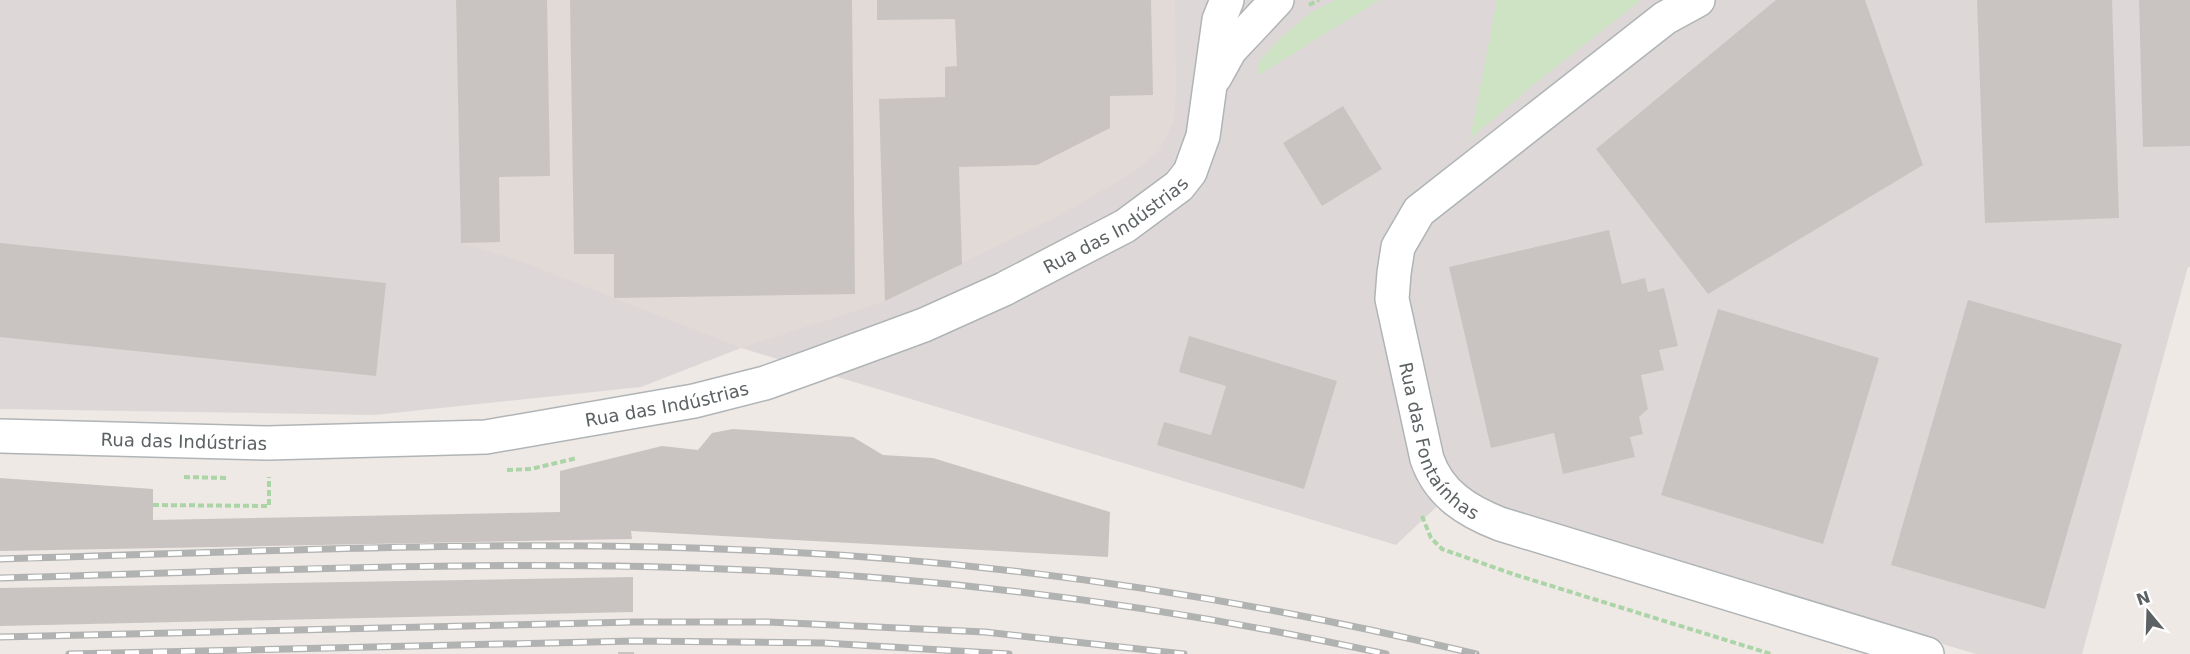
<svg xmlns="http://www.w3.org/2000/svg" width="2190" height="654" font-family="'DejaVu Sans',sans-serif">
<style>
.industrial{fill:#ddd8d7}
.education{fill:#e1dad6}
.green{fill:#cee3c3}
.building{fill:#c9c4c2}
.lines{fill:none;stroke-linecap:round;stroke-linejoin:round}
.street-casing{stroke:#b0b4b6;stroke-width:36}
.path{stroke:#abd4a7;stroke-width:4;stroke-dasharray:6 3;stroke-linecap:butt}
.street{stroke:#fff;stroke-width:33}
.rail-casing{stroke:#b1b2b2;stroke-width:7}
.rail{stroke:#fff;stroke-width:4.5;stroke-dasharray:14;stroke-linecap:butt}
.labels{text-anchor:middle;dominant-baseline:central;stroke-width:4.5;stroke-linejoin:round;paint-order:stroke}
.street-label{font-size:18px;fill:#5c6264;stroke:#fff}
</style>
<rect width="100%" height="100%" fill="#eee9e5"/>
<!-- industrial -->
<path class="industrial" d="M0,0H2190V267H2188L2082,654H1976L1448,496L1396,545L741,348L641,387L374,415L0,409Z"/>
<!-- education -->
<path class="education" d="M456,0H1175L1176,95L1173,123L1158,152L1129,175L1058,216L885,301L741,348L518,260L461,243Z"/>
<!-- green -->
<path class="green" d="M1335,0H1379L1257,76L1259,61L1284,35L1310,13Z
M1497,0H1641L1533,85L1470,139Z"/>
<!-- building -->
<path class="building" d="M456,0H547L550,176L499,177L500,242L461,243Z
M570,0H852L855,294L614,298V254H574Z
M877,0H1151L1153,95L1110,96V128L1037,165L959,167L962,264L885,301L879,99L945,97V67L957,66L955,19L877,20Z
M1776,0H1865L1923,165L1708,294L1596,149Z
M1977,0H2112L2119,218L1985,223Z
M2139,0H2190V146L2143,147Z
M1343,106L1382,169L1322,206L1283,143Z
M1609,230L1622,284L1645,278L1648,292L1664,288L1678,346L1659,350L1664,370L1641,375L1648,409L1639,417L1643,434L1630,437L1635,457L1563,474L1554,433L1491,448L1449,267Z
M0,243L386,283L376,376L0,337Z
M1968,300L2122,344L2045,609L1891,565Z
M1718,309L1879,358L1823,544L1661,495Z
M1189,336L1337,381L1304,489L1157,445L1164,422L1211,435L1226,386L1179,372Z
M733,429L853,437L883,455L933,458L1110,512L1108,557L631,531L632,539L0,551V478L153,489V520L560,512V471L662,446L698,450L712,433Z
M633,577V612L0,626V588Z
M618,652H634V654H618Z"/>
<g class="lines">
<defs>
<g id="street">
<path id="s1" d="M1698,0L1665,18L1419,211L1398,247L1394,273L1392,299L1427,459C1439,494 1467,511 1500,524L1927,654"/>
<path d="M1215,77L1230,50L1277,0"/>
<path id="s2" d="M0,436L268,443L486,437L694,401L765,383L818,364L924,325L1004,289L1125,226L1179,186L1190,172L1203,136L1219,20L1227,0"/>
</g>
</defs>
<!-- street casing -->
<use href="#street" class="street-casing"/>
<!-- path -->
<path class="path" d="M1309,5L1319,0
M507,470L531,469L577,458
M184,477L227,478
M153,505L269,506V477
M1422,516L1431,538L1442,549L1516,575L1771,654"/>
<!-- street -->
<use href="#street" class="street"/>
<defs>
<path id="rail" d="M0,559C256,552 512,538 768,551C1006,562 1244,598 1476,654
M0,578C249,571 499,559 748,570C962,579 1177,608 1386,654
M0,637L633,622H768L985,632L1184,654
M69,654L634,641L824,643L1009,654"/>
</defs>
<!-- rail casing -->
<use href="#rail" class="rail-casing"/>
<!-- rail -->
<use href="#rail" class="rail"/>
</g>
<g class="labels">
<!-- street labels -->
<g class="street-label">
<text stroke="none"><textPath href="#s2" startOffset="1156">Rua das Indústrias</textPath></text>
<text stroke="none"><textPath href="#s2" startOffset="670">Rua das Indústrias</textPath></text>
<text stroke="none"><textPath href="#s1" startOffset="597">Rua das Fontaínhas</textPath></text>
<text stroke="none"><textPath href="#s2" startOffset="184">Rua das Indústrias</textPath></text>
</g>
</g>
<!-- north arrow -->
<g transform="translate(2148 612) rotate(341)" stroke="#ffffff" stroke-width="4.5" paint-order="stroke">
<path d="M0-4.5L10 22L0 15L-10 22Z" fill="#5c6264"/>
<text y="-9" font-size="16" font-weight="bold" text-anchor="middle" fill="#5c6264">N</text>
</g>
</svg>
